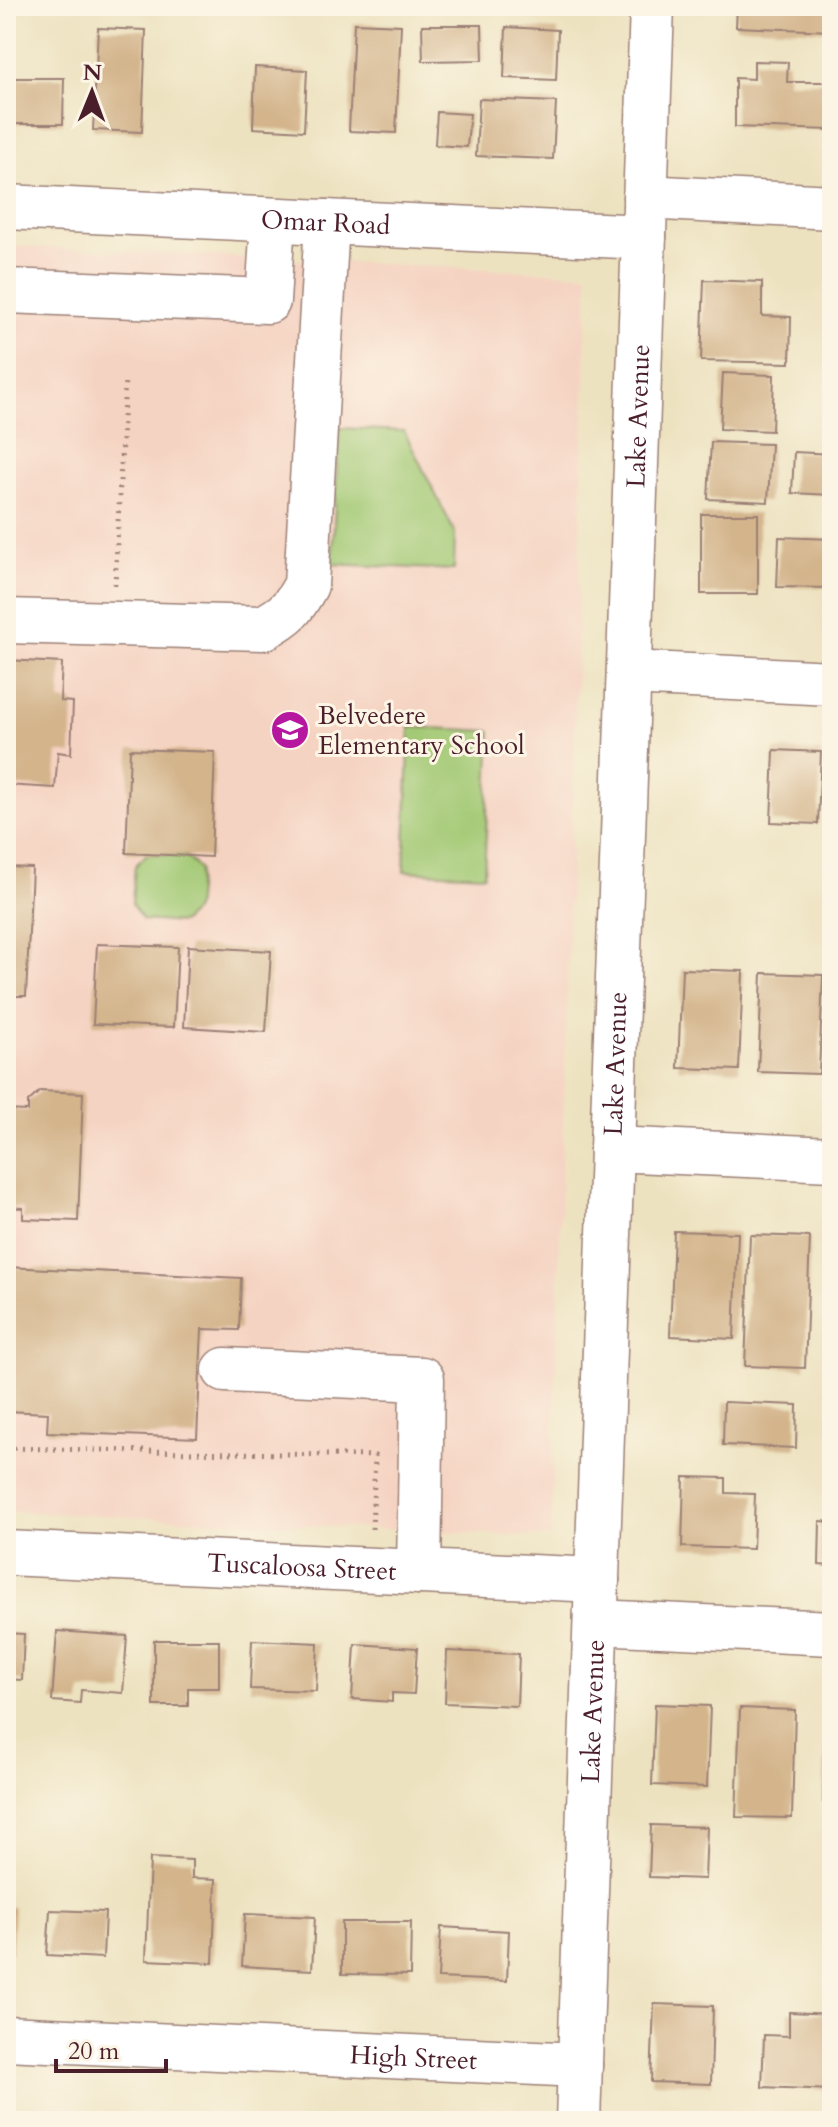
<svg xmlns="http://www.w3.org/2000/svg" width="838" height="2127" font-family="Cardo,serif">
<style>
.built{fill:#f5d3c2}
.green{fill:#a3c974;stroke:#767450;stroke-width:2}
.building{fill:#d3b48b}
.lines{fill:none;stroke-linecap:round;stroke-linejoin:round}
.minor-casing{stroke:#9c8076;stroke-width:47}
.path{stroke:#9c8076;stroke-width:5;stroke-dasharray:2 6;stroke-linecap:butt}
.minor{stroke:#fff;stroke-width:44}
.labels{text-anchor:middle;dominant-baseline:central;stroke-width:6;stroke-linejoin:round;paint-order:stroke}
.street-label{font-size:26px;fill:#4a1f2b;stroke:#fcf5e5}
.poi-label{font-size:26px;fill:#4a1f2b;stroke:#fcf5e5;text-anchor:start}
</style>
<rect width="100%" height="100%" fill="#fcf5e5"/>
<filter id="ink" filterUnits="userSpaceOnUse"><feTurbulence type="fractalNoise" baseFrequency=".0125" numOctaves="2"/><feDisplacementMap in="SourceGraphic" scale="16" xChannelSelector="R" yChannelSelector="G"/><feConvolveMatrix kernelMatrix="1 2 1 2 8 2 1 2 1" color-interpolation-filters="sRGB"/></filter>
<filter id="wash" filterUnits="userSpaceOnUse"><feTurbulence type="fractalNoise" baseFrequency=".006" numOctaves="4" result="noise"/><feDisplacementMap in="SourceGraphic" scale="32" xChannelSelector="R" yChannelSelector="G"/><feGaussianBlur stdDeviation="1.8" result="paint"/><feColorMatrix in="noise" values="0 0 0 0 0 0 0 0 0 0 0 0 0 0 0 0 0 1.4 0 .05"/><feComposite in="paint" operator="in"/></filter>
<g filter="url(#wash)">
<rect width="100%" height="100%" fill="#ede2c0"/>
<!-- built -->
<path class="built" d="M6,246L588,274L551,1537L6,1511Z"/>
<!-- green -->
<path class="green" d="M339,428L404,431L455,533L454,570L332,564Z
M410,727L491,731L484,875L404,871Z
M147,854L186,856L199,869L195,910L181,923L143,920L132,905L135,866Z"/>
<g id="blocks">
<!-- building -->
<path class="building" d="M737,6H832V31L736,27Z
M354,23L401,25L396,133L349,131Z
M422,25H482L483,60L423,61Z
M506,27L558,30L556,80L504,78Z
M98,28L146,30L142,132L93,130Z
M754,61L788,62L787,82H832V130L735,127V78L754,79Z
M255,67L307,70L304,131L253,128Z
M6,78H64L63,124H6Z
M479,99L556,102L553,159L476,156Z
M437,112L470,114L467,147L435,145Z
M704,280L762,282V316L791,317L790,363L701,361Z
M723,373L774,375L772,431L720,429Z
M711,442L771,444L768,502L708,499Z
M794,452L832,454V495L792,493Z
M701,514H758V594H701Z
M779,537L832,539L831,588L777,587Z
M6,660L62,663L60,701L73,702L71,754L58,752L55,788L6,785Z
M130,749L215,752L211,857L126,853Z
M774,750L821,752L818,824L771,822Z
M6,867L32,868L26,996H6Z
M97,944L178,947L174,1027L93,1024Z
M188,946L271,951L266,1032L184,1027Z
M682,969L743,971L739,1070L678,1068Z
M762,973L823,975L819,1074L758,1072Z
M40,1091L83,1093L78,1221L23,1219V1208L6,1207V1110L28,1111V1102Z
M674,1231L738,1233L734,1339L670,1336Z
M750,1235L810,1237L805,1368L745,1366Z
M6,1267L241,1278L239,1330L202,1329L197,1438L47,1432L48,1413L6,1411Z
M724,1402L797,1405L796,1448L723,1445Z
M684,1477L726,1478V1493L755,1494L753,1549L682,1547Z
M820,1521L832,1522V1566L819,1565Z
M57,1631L127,1636L123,1693L81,1690L80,1703L52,1701Z
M6,1633L24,1634L22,1680L6,1679Z
M154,1640H219V1688H188V1706H154Z
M252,1640L318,1643L316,1691L250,1689Z
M355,1644L417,1648L414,1694L392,1693V1702L352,1699Z
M447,1651L519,1654L517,1706L445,1703Z
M655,1704L710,1706L707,1787L652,1785Z
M740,1708L795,1710L792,1818L736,1817Z
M826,1731H832V1803L823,1802Z
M651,1825L707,1827L705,1879L649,1877Z
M150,1858L192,1860V1878L216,1879L213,1963L146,1960Z
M6,1907H14L12,1953H6Z
M50,1910L105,1912L103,1958L47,1955Z
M245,1914L315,1917L312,1970L242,1966Z
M342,1922H411L410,1975L342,1974Z
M441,1927L509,1931L507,1981L438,1978Z
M654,2004L713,2006L711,2084L651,2082Z
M789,2012L832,2014V2090L762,2087L764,2035L789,2036Z"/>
</g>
</g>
<g filter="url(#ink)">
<use href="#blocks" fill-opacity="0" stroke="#9c8076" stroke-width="2"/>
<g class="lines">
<defs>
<g id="minor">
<path d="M645,197L832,207"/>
<path id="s1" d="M6,207L644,237"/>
<path d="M6,291L268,301L273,220"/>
<path d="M6,621L263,628C287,615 293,609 306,585L327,222"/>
<path d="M629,673L832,683"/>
<path d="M612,1149L832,1159"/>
<path d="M225,1370L422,1379L419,1572"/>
<path id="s2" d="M6,1553L597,1580"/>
<path d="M596,1622L832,1633"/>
<path id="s3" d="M6,2038L580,2065"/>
<path id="s4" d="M578,2121L652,6"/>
</g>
</defs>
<!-- minor casing -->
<use href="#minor" class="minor-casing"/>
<!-- path -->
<path class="path" d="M115,585L125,379
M6,1448L375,1456L372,1530"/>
<!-- minor -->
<use href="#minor" class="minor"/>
</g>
</g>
<!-- icons -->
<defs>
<symbol id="school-disc" viewBox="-11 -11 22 22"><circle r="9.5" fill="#b5179e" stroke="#fcf5e5"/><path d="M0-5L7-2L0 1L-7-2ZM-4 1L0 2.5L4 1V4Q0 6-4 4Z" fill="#fff"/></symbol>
</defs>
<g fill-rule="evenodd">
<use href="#school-disc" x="268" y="708" width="44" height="44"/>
</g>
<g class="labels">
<!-- street labels -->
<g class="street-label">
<text stroke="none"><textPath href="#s1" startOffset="320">Omar Road</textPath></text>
<text stroke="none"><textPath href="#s4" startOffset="1706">Lake Avenue</textPath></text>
<text stroke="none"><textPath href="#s4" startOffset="1058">Lake Avenue</textPath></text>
<text stroke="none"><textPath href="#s2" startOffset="296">Tuscaloosa Street</textPath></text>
<text stroke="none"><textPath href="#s4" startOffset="410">Lake Avenue</textPath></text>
<text stroke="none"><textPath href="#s3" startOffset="408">High Street</textPath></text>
</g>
<!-- poi labels -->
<g class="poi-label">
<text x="318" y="715">Belvedere<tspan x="318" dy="30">Elementary School</tspan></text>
</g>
</g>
<!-- margin -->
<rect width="838" height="2127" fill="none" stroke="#fcf5e5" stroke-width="32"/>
<!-- north arrow -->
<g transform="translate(92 92) rotate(1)" stroke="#fcf5e5" stroke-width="6" paint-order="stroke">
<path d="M0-6L14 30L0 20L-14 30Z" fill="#4a1f2b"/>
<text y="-12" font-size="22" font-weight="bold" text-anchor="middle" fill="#4a1f2b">N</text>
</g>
<!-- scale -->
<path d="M56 2059v12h110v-12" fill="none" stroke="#4a1f2b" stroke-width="4"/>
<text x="68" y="2059" font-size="24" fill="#4a1f2b" stroke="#fcf5e5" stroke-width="6" paint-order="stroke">20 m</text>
</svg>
